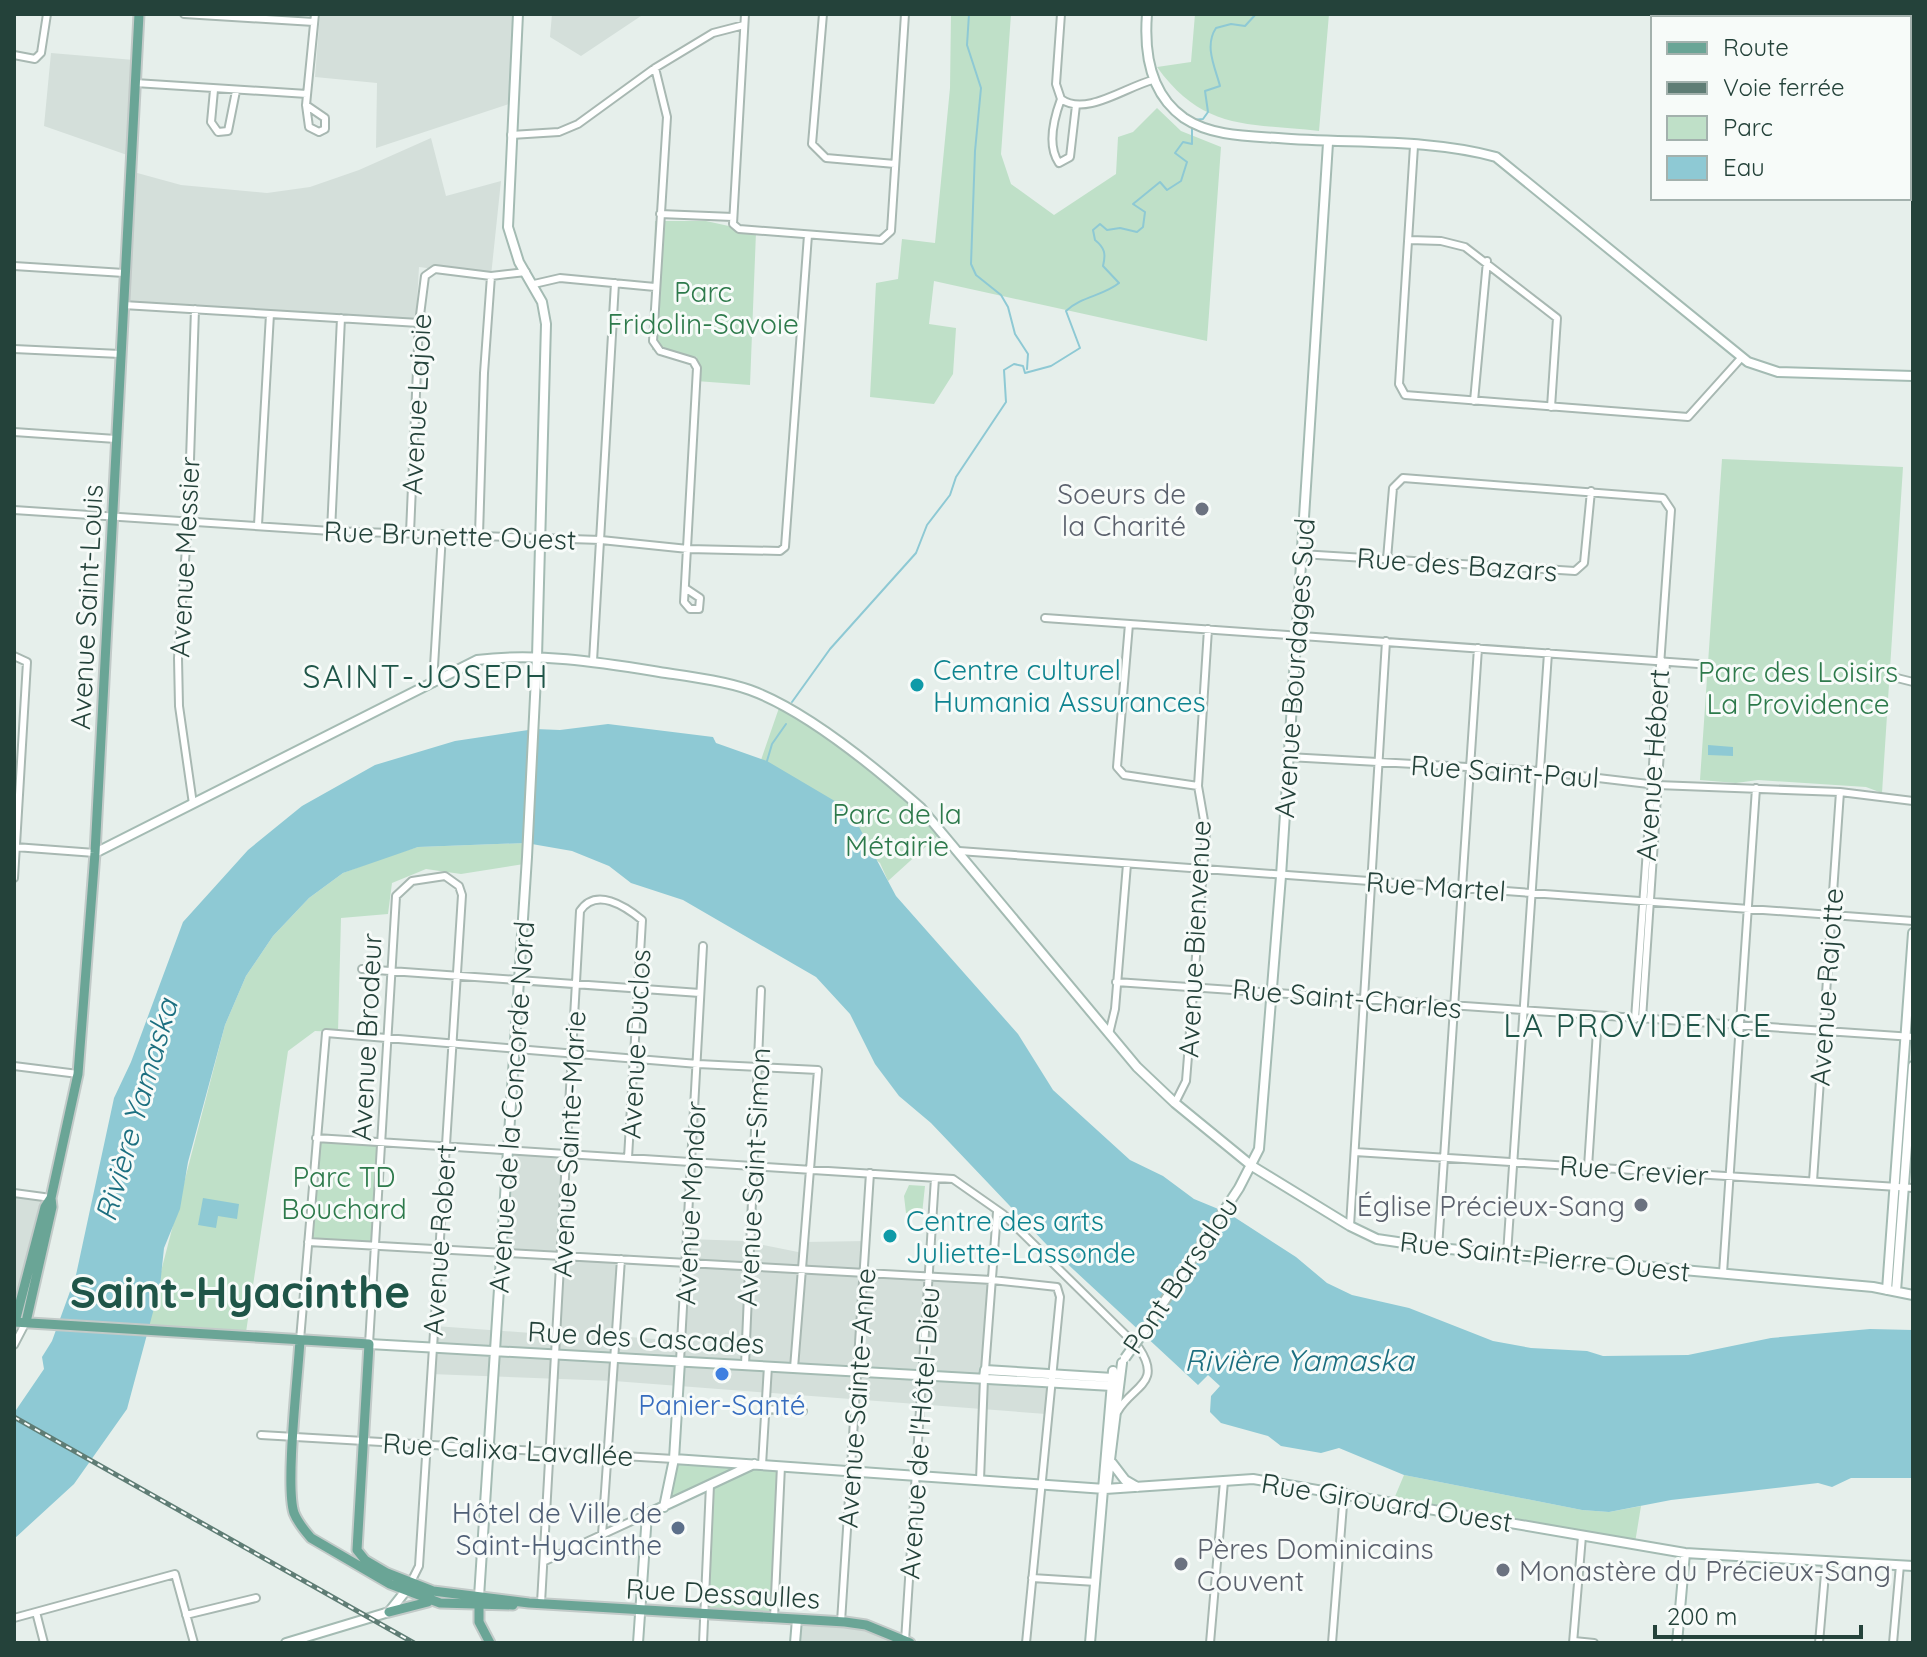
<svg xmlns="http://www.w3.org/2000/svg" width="1927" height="1657" font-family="Quicksand,sans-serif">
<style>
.built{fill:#d4dfda}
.green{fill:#bfe0c8}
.water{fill:#8ec9d4}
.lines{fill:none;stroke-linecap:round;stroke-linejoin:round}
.stream{stroke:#8ec9d4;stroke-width:2}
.street-casing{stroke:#a8b8b2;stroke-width:10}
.secondary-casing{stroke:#a4bbb3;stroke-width:12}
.primary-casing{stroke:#c2cac8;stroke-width:13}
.street{stroke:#fff;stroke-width:6}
.secondary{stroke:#fff;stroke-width:8}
.primary{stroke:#6aa596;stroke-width:9}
.rail-casing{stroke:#5f7d75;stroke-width:5}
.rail{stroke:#f7fbf9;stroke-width:2;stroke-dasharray:6;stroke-linecap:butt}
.secondary-bridge-casing{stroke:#a4bbb3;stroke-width:12;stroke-linecap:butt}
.secondary-bridge{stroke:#fff;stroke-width:8}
.worship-dot{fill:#6b7280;stroke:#f7fbf9;stroke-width:3}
.culture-dot{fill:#0f9aa8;stroke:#f7fbf9;stroke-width:3}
.shop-dot{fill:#3f7fe0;stroke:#f7fbf9;stroke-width:3}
.service-dot{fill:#5c6f8a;stroke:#f7fbf9;stroke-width:3}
.labels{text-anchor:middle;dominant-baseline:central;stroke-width:6;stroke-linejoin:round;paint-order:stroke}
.park-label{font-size:28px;fill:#2d7a4b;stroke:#f7fbf9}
.street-label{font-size:28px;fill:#24423a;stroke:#f7fbf9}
.worship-label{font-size:28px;fill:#5b616d;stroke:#f7fbf9;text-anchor:end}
.culture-label{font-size:28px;fill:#0d838f;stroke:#f7fbf9;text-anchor:start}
.shop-label{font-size:28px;fill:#366cbe;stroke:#f7fbf9}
.service-label{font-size:28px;fill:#4e5e75;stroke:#f7fbf9;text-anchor:end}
.water-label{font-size:30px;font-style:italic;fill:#1c6f80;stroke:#f7fbf9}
.quarter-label{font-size:32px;letter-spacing:2px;fill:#1f5548;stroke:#f7fbf9}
.town-label{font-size:44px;font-weight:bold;fill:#1f5548;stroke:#f7fbf9}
</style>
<rect width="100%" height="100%" fill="#e6efeb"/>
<!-- built -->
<path class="built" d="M320,14H514L509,104L376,148L377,83L315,77Z
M552,14H644L581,56L550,37Z
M51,53L134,60L130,156L44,126Z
M431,138L446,196L501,181L491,276L419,267L416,319L123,305L130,171L181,185L267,193L310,187L359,170Z
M507,1149L567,1154L562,1256L621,1259L617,1336L681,1341L688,1239L744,1241L803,1253L804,1242L867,1241L865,1272L992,1280L985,1370L1053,1375L1046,1414L614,1381L430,1374L435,1326L558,1335L562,1256L501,1253Z
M14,1193L45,1198L20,1292L14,1295Z
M797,1619L866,1625L910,1643H795Z"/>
<!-- green -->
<path class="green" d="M951,14H1011L1001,154L1011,184L1054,215L1116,174L1118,137L1133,132L1157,108L1181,131L1221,147L1207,341L934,281L929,324L956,328L953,374L934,404L870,397L876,283L898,279L902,239L935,243L950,88Z
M1195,14H1329L1319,131C1248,123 1203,131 1157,67L1191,62Z
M655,221H706L756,232L750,385L696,381L697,357L652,350Z
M1722,459L1903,467L1882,793L1866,787L1758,780L1736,783L1700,780Z
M780,705L862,761L942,832L888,881L880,863L761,760Z
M526,843L524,864L461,874L426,869L392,883L388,914L341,918L338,1032L315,1031L288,1051L245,1339L145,1333L225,1025L246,976L273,936L309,898L343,873L388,856L418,847Z
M314,1136L380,1141L373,1248L308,1244Z
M909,1185L925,1186L922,1214L906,1213L904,1196Z
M676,1463L743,1466L668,1501Z
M755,1464L781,1466L774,1618L704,1614L710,1485Z
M1404,1475L1582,1510L1609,1512L1641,1506L1634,1549L1391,1506Z"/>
<!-- water -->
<path class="water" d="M608,724L713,737L716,743L767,761L850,810L896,896L1018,1034L1053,1090L1130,1160L1163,1176L1194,1199L1228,1213L1296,1257L1327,1283L1352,1295L1409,1308L1493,1341L1531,1348L1587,1351L1603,1356L1688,1355L1771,1338L1870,1329L1913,1330V1478H1851L1832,1487L1818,1483L1671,1500L1609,1512L1582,1510L1404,1475L1339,1448L1321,1453L1281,1446L1268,1436L1221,1423L1210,1412L1211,1396L1220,1386L1208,1375L1198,1385L1047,1245L931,1123L899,1096L875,1064L850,1014L816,977L683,900L631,883L609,866L572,851L526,843L418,847L343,873L309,898L273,936L246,976L225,1025L188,1162L180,1209L164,1248L160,1286L127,1409L74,1484L14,1539V1413L44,1369L42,1357L52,1341L76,1275L114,1098L131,1062L183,922L248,850L302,806L375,765L455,741L535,729L560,730Z
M1708,745L1733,747V756L1708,755Z
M203,1198L239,1204L237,1219L218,1216L216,1228L198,1225Z"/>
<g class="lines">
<!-- stream -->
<path class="stream" d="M969,14L967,45L981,88L975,151L971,264L976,275L1001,295L1008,307L1015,334L1028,354L1027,369
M1193,120L1203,119L1208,112L1205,91L1220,86C1215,67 1204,46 1216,28L1231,24L1245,26L1256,14
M792,702L830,649L916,553L927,525L950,495L956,477L1006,402L1004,370L1014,364L1023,366L1025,373L1051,366L1080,348L1066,311C1082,296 1103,296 1119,283L1103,266C1106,254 1105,248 1095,240L1093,230L1100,224L1107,230L1120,228L1137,232L1143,227L1145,212L1133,204L1160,182L1167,190L1181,181L1187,162L1175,153L1183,142L1192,144V125
M767,761L772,744L786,724"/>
<defs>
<path id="street" d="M184,14L314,22
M745,14L733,224L739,229L881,240L891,231L905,14
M823,14L812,144L826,158L895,164
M1061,14L1056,84L1061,99C1086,117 1127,86 1153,80
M14,55L35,59L41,53L47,14
M655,68L667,117L653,341L660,351L693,361L697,368L684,602L690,609H699L700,598L685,588
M135,83L307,94
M214,90L211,122L218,132L228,131L236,91
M1061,99C1054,118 1047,146 1059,163L1070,157L1076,105
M306,105L325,118V129L319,132L309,127L306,105L315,14
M511,135L559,132L578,124L655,68L713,33L744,25
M1414,146L1399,384L1405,395L1688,417L1742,357
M660,214L733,217
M1410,240L1441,241L1465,247L1557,318L1551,407
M14,266L124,273
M534,284L560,278L655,287
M123,305L419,323
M14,349L120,354
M1474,401L1487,261
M14,432L116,439
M14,510L331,531L601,540L688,549L780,551L785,547L808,235
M258,525L270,314
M331,531L341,318
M410,533L419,323L425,276L435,269L491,276L526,272
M479,535L484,373L491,276
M1301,554L1575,571L1584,563L1591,491
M1387,559L1393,488L1403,478L1663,498L1671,510L1635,1019
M1045,618L1698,664
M1129,624L1117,767L1124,775L1198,786
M14,656L27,662L14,878
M593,661L615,283
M1897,678L1913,682
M433,683L442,534
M1288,757L1539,771L1657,785L1840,792L1913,801
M193,804L179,706L178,658L188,520L195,309
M15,847L95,853
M959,851L1913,921
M362,969L700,993
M1116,982L1913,1037
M1642,1019L1666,662
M1109,1034L1115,1009L1127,864
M14,1066L78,1074
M1175,1103L1186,1081L1206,832L1198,786L1208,629
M316,1138L953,1179L1003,1214L1139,1348C1163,1384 1132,1386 1118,1411
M1355,1152L1913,1188
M1588,1167L1598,1016
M1813,1181L1840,792
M14,1193L51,1198
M1350,1226L1386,641
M308,1242L992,1280L1057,1287L1060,1297L1026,1643
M1438,1248L1478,648
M1507,1254L1548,653
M1723,1273L1756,788
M300,1340L326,1033L698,1064L818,1070L794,1368
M369,1344L396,896L412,881L445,876L459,886L462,895L419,1566L410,1584
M14,1345L26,1322
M680,1361L703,946
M745,1365L761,990
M985,1370L997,1212
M765,1409L803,1411
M261,1435L674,1459
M762,1465L768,1366
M980,1480L984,1378
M602,1535L621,1259
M545,1561L647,1514
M1032,1578L1096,1582
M541,1603L580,911C596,887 625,906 642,920L628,1158
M36,1612L44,1643
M186,1615L256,1598
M14,1618L175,1574L194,1643
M774,1618L781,1466
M841,1622L870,1173
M905,1641L935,1178
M1574,1641L1594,1643
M703,1643L710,1485
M1210,1643L1224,1481
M1332,1643L1344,1492
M1573,1643L1582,1536
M1819,1643L1826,1562
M1893,1643L1900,1565"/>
<path id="secondary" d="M1147,14C1144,52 1150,94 1184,118C1211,136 1246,136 1278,138C1350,144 1427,138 1496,157L1748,362L1778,372L1913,376
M95,853L477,660C540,652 603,663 666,673C693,677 724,681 750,690C805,710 877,769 921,808L1137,1067L1175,1103L1252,1166L1350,1226L1377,1239L1438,1248L1873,1287L1913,1295
M1887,1290L1913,933
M1896,1291L1913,1066
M1148,1326L1239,1188L1259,1149L1281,876L1328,143
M369,1344L1112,1386L1117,1382L1113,1378L985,1370L984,1378
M674,1459L1105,1489L1253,1479L1685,1553L1913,1566
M1112,1463L1125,1480L1137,1487
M1107,1484L1122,1363
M664,1507L674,1459L680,1361
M479,1597L527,857L537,657L546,324L542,302L519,262L508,227L518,14
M286,1643L389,1612L408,1588
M638,1643L647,1514L754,1464
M795,1643L797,1619
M1090,1643L1113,1371
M1677,1643L1685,1553"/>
<path id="primary" d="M14,1322L369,1344L357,1550
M15,1322L45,1207L51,1198
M26,1322L52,1207L51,1198L78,1074L95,853L139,14
M300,1340C298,1376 285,1485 294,1513C298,1523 304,1530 311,1538L390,1584L440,1603L513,1605
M357,1550L365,1560L387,1573L433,1591L529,1603L845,1622L866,1625L910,1643
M479,1600V1622L490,1643
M389,1612L428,1602"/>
</defs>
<!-- street casing -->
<use href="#street" class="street-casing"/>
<!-- secondary casing -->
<use href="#secondary" class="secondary-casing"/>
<!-- primary casing -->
<use href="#primary" class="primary-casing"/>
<!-- street -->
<use href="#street" class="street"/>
<!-- secondary -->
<use href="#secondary" class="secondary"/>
<!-- primary -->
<use href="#primary" class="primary"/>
<defs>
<path id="rail" d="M14,1417L414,1643"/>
</defs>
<!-- rail casing -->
<use href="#rail" class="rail-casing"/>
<!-- rail -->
<use href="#rail" class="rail"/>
<defs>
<path id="secondary-bridge" d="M1125,1358L1148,1326"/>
</defs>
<!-- secondary-bridge casing -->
<use href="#secondary-bridge" class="secondary-bridge-casing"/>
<!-- secondary-bridge -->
<use href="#secondary-bridge" class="secondary-bridge"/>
</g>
<!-- markers -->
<g class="worship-dot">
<circle cx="1202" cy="509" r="8"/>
<circle cx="1641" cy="1205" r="8"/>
<circle cx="1181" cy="1564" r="8"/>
<circle cx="1503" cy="1570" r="8"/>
</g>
<g class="culture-dot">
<circle cx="917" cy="685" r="8"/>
<circle cx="890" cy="1236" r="8"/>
</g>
<circle class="shop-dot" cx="722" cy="1374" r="8"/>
<circle class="service-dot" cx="678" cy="1528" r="8"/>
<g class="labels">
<!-- park labels -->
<g class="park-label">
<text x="703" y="291">Parc<tspan x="703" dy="32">Fridolin-Savoie</tspan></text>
<text x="1798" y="671">Parc des Loisirs<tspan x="1798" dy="32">La Providence</tspan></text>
<text x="897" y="813">Parc de la<tspan x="897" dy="32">Métairie</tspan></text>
<text x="344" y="1176">Parc TD<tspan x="344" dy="32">Bouchard</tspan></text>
</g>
<!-- street labels -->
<g class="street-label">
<text transform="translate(416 404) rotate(-87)">Avenue Lajoie</text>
<text transform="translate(450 535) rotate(2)">Rue Brunette Ouest</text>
<text transform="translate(184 557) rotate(-87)">Avenue Messier</text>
<text transform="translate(1457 564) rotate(4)">Rue des Bazars</text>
<text transform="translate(86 607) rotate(-87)">Avenue Saint-Louis</text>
<text transform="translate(1294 668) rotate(-86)">Avenue Bourdages Sud</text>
<text transform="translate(1652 765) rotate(-86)">Avenue Hébert</text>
<text transform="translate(1505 771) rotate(4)">Rue Saint-Paul</text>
<text transform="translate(1436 886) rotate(4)">Rue Martel</text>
<text transform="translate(1194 939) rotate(-87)">Avenue Bienvenue</text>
<text transform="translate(1826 987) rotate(-86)">Avenue Rajotte</text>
<text transform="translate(1347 998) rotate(5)">Rue Saint-Charles</text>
<text transform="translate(366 1037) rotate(-87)">Avenue Brodeur</text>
<text transform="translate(635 1044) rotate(-87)">Avenue Duclos</text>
<text transform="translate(511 1107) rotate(-86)">Avenue de la Concorde Nord</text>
<text transform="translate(568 1144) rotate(-87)">Avenue Sainte-Marie</text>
<text transform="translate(1634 1170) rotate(4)">Rue Crevier</text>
<text transform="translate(753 1177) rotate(-87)">Avenue Saint-Simon</text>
<text transform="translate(690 1203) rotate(-87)">Avenue Mondor</text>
<text transform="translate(439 1240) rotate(-86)">Avenue Robert</text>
<text transform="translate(1545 1256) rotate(6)">Rue Saint-Pierre Ouest</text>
<text transform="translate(1180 1275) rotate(-56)">Pont Barsalou</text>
<text transform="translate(646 1337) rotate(3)">Rue des Cascades</text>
<text transform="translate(856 1398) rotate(-86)">Avenue Sainte-Anne</text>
<text transform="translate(919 1433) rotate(-86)">Avenue de l'Hôtel-Dieu</text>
<text transform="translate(508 1449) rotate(3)">Rue Calixa Lavallée</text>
<text transform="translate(1387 1502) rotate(9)">Rue Girouard Ouest</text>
<text transform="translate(723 1593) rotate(3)">Rue Dessaulles</text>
</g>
<!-- worship labels -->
<g class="worship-label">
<text x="1186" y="493">Soeurs de<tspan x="1186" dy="32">la Charité</tspan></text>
<text x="1625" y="1205">Église Précieux-Sang</text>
<text x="1197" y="1548" text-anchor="start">Pères Dominicains<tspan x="1197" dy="32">Couvent</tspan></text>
<text x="1519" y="1570" text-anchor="start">Monastère du Précieux-Sang</text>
</g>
<!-- culture labels -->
<g class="culture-label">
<text x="933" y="669">Centre culturel<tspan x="933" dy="32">Humania Assurances</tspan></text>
<text x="906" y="1220">Centre des arts<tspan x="906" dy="32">Juliette-Lassonde</tspan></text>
</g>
<!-- shop labels -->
<g class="shop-label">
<text x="722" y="1404">Panier-Santé</text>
</g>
<!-- service labels -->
<g class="service-label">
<text x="662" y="1512">Hôtel de Ville de<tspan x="662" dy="32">Saint-Hyacinthe</tspan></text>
</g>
<!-- water labels -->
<g class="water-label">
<text transform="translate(136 1110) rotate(-74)">Rivière Yamaska</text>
<text x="1299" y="1360">Rivière Yamaska</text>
</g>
<!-- quarter labels -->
<g class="quarter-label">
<text x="426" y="676">SAINT-JOSEPH</text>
<text x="1638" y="1025">LA PROVIDENCE</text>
</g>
<!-- town labels -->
<g class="town-label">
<text x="240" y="1291">Saint-Hyacinthe</text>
</g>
</g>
<!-- border -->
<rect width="1927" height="1657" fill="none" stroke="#24423a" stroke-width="32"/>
<!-- legend -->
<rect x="1651" y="16" width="260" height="184" fill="#f7fbf9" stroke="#a3b1ad" stroke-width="2"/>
<rect x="1667" y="42" width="40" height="12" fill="#6aa596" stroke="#a3b1ad" stroke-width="2"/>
<text x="1723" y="56" font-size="24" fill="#24423a">Route</text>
<rect x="1667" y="82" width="40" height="12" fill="#5f7d75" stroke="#a3b1ad" stroke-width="2"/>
<text x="1723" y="96" font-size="24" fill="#24423a">Voie ferrée</text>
<rect x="1667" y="116" width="40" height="24" fill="#bfe0c8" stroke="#a3b1ad" stroke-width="2"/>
<text x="1723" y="136" font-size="24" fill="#24423a">Parc</text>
<rect x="1667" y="156" width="40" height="24" fill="#8ec9d4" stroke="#a3b1ad" stroke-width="2"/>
<text x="1723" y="176" font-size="24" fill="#24423a">Eau</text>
<!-- scale -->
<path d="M1655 1625v12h206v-12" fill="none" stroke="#24423a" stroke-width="4"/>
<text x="1667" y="1625" font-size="24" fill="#24423a" stroke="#f7fbf9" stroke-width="6" paint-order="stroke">200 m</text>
</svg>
